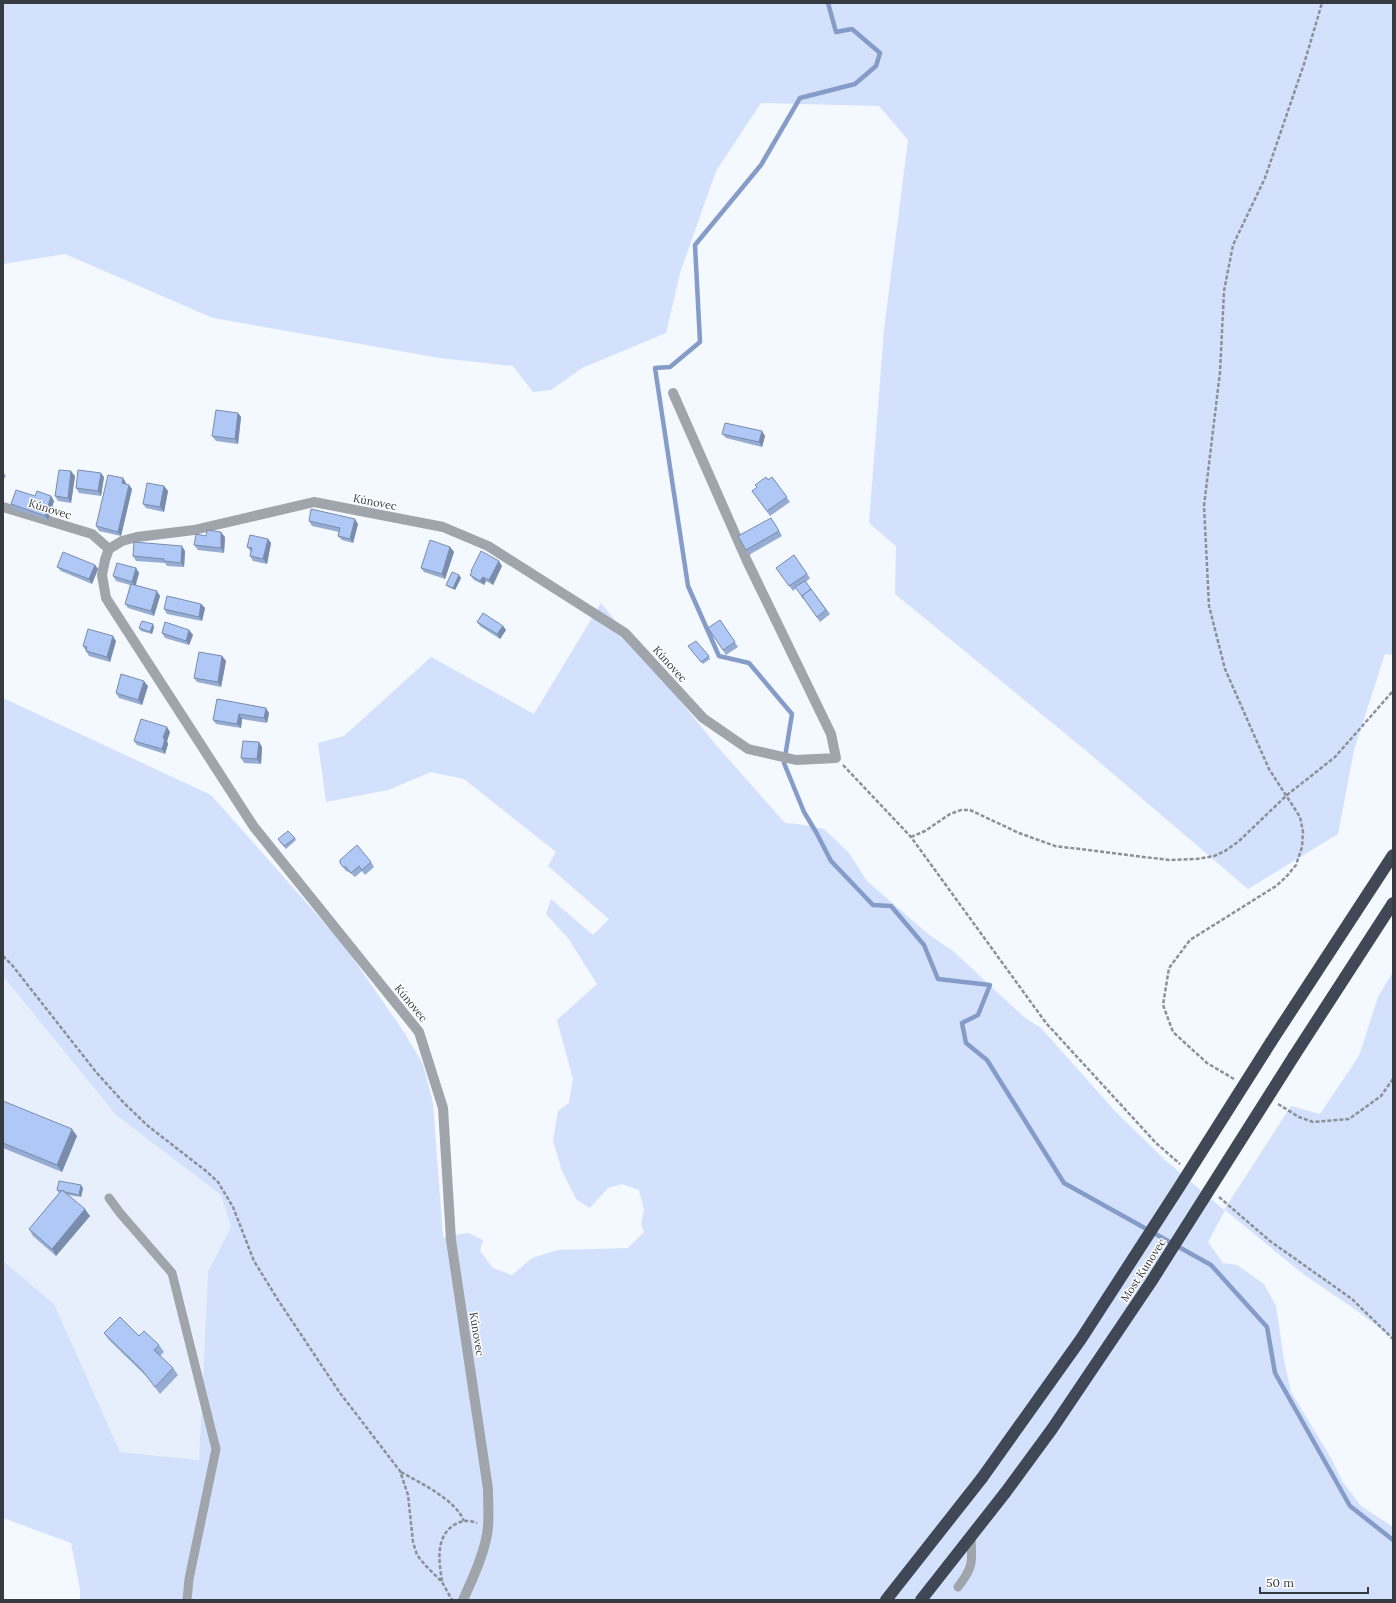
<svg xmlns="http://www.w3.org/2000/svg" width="1396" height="1603" font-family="Lora,serif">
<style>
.built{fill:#e7effd}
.green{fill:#d3e1fc}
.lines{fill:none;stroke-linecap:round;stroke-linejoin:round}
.stream{stroke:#859cc8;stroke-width:4.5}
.path{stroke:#8c9097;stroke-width:2.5;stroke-dasharray:4 2;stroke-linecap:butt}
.lane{stroke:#a0a4ab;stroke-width:9}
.street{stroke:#a0a4ab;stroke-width:10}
.highway{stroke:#404755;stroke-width:12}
.highway-bridge{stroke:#404755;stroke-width:12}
.wall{fill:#96acd3}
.shaded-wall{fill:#7a8cac}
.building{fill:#afc8f5;stroke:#7a8cac}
.labels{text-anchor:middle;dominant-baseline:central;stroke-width:3;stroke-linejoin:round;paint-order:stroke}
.street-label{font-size:11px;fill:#363a41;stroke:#fff}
</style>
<rect width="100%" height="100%" fill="#f4f8ff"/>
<!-- built -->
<path class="built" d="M3,976L116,1115L221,1195L231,1227L208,1272L199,1460L120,1452L54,1304L3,1261Z"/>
<!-- green -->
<path class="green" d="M3,3H1393V655L1385,654L1354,750L1338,834L1248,889L1084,749L895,594L896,546L869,523L884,330L908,140L879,106L761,103L716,171L680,273L666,333L582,368L551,390L533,392L513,366L440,358L213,318L65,254L3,264Z
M601,603L716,745L785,823L798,824L824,829L849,853L867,881L928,934L953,951L1024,1017L1041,1028L1114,1110L1165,1160L1224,1210L1291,1106L1320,1114L1359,1056L1378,997L1393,972V1338L1356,1310L1303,1274L1225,1210L1208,1242L1223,1263L1237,1265L1264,1284L1276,1306L1284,1360L1291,1392L1331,1458L1342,1481L1361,1506L1393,1527V1600H80V1589L71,1543L3,1518V1261L54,1304L120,1452L199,1460L208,1272L231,1227L221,1195L116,1115L3,976V698L211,795L343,944L404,1032L423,1064L433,1103L443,1237L468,1233L483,1240L480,1251L493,1268L512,1275L532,1258L558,1250L628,1248L644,1232L641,1224L644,1210L639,1190L622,1184L608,1188L590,1208L576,1199L562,1171L553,1140L558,1111L569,1103L573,1079L557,1020L597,984L568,938L546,914L551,899L593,935L609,919L548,866L556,852L464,779L431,772L388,790L326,802L318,743L344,736L431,657L534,714Z"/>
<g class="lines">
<!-- stream -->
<path class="stream" d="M828,3L836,32L852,29L880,53L876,66L855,84L800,98L761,165L695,245L700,342L670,367L655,368L688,586L719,656L749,663L792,714L784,763L804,812L816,832L831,861L873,905L891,906L924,945L938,979L990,985L978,1015L962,1023L966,1043L987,1060L1064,1183L1211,1265L1267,1327L1275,1373L1350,1506L1393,1540"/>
<!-- path -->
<path class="path" d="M843,765L911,837L1046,1023L1156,1143L1180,1164
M911,837L925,831L950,814L961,810H970L1019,833L1055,846L1169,860L1197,859L1214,856L1225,851L1239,841L1287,795L1335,757L1393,691
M3,956L12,965L96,1072L124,1103L148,1126L206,1171L218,1182L233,1207L254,1261L278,1300L340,1393L400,1471L408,1495L413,1542L417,1555L425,1565L442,1582L452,1600
M1234,1079L1207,1063L1173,1032L1163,1005L1169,968L1190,940L1276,886L1286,877L1296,865L1302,847L1303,832L1300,817L1269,769L1225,669L1209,606L1204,506L1220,372L1224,291L1233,245L1265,178L1304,64L1322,3
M1278,1104L1299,1117L1313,1122L1349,1119L1381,1096L1393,1079
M1219,1197L1270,1241L1352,1299L1393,1339
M401,1472C420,1483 455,1499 464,1521
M442,1581C439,1562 435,1537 454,1525C462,1520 469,1520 477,1523"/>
<!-- lane -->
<path class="lane" d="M109,1198L120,1213L172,1273L216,1449L189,1579L187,1600
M958,1587C974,1566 972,1563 971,1537"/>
<!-- street -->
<path class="street" d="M3,507L92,534L109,549
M463,1600C473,1578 486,1550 488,1527C489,1514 488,1502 488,1489L451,1240L443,1108L419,1032L254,827L106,598L102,575L105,560L109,549L122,541L137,537L194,530L314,502L443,527L488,546L625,633L703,718L748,749L796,760L836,758L831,734L747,561L673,393"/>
<!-- highway -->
<path class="highway" d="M1271,1042L1393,855
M1294,1056L1393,903
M886,1600L982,1478
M921,1600L1005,1493"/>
<!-- highway-bridge -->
<path class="highway-bridge" d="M982,1478L1081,1339L1178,1189L1271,1042
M1005,1493L1052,1429L1151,1282L1294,1056"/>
</g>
<!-- wall -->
<path class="wall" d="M238,413L241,417L238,444L216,441L212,436Z
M762,431L765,436L762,447L726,438L722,434Z
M3,472L6,476L3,480Z
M75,476L71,503L58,501L55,496Z
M104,477L101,496L79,493L76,488Z
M772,477L790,502L770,516L752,491Z
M123,478L126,483V484L129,485L132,489L121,536L99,531L96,526Z
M164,486L168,491L164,512L146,508L143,504Z
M35,496H51L54,501L48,520L14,509L11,504Z
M309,521L358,524L353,543L342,540L338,536L339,532L312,526Z
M774,522L782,536L749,555L746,550Z
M206,536L225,537L224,553L198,550L194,545Z
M268,539L271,543L267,564L253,561L250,556L251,552L247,547Z
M450,547L454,552L445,579L424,572L421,568Z
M185,551L184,567L167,566L165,563L136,561L133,556Z
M794,555L810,578L806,582L830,614L820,622L796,588L793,591L776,568Z
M95,565L98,569L92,584L61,571L57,567Z
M502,566L493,585L486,581L484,585L474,580L470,575L472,572L471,571Z
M136,568L139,573L136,585L160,596L154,616L128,608L125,604L130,585L116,581L113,576Z
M459,575L461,578L455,590L448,587L446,585Z
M201,604L205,608L202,621L167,614L164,609Z
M720,620L738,647L726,655L708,628Z
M477,622L503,626L506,630L500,639L480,626Z
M154,627L152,634L141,631L139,628Z
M189,630L193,635L189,645L165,638L162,633Z
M116,641L110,662L89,656L83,646Z
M688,646L709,656L710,659L703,664Z
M222,656L226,661L221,687L197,682L194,678Z
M148,686L142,705L119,698L116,693Z
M217,699L269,713L267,723L242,719L241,728L216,724L213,720Z
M170,732L167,741L168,744L165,754L137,745L134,741Z
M259,742L262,747L261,764L244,763L241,758Z
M295,838L296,840L286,849L280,842Z
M371,862L374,867L365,875L362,871L355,877L349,872L346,871L340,863Z
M3,1101L77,1136L62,1172L3,1148Z
M83,1188L81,1197L68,1195L90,1216L56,1256L33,1236L29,1229L59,1193L57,1190Z
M104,1333L139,1336L159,1345L164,1352L160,1356L173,1368L178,1375L160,1394L147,1377L109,1340Z"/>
<!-- shaded-wall -->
<path class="shaded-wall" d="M238,413L241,417L238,444L235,439Z
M762,431L765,436L762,447L759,442Z
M71,471L75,476L71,503L68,498Z
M101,473L104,477L101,496L98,491Z
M123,478L126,483L125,488L122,483Z
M129,485L132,489L121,536L118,532Z
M164,486L168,491L164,512L160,507Z
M51,496L54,501L48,520L45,516Z
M355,519L358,524L353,543L350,539Z
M221,532L225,537L224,553L221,548Z
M268,539L271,543L267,564L263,559Z
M182,546L185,551L184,567L181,563Z
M450,547L454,552L445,579L442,574Z
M499,561L502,566L493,585L489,580Z
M95,565L98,569L92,584L89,579Z
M136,568L139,573L135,586L132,582Z
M459,575L461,578L455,590L453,588Z
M483,577L486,581L484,585L480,581Z
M157,591L160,596L154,616L151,611Z
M201,604L205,608L202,621L199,617Z
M153,624L154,627L152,634L150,632Z
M503,626L506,630L500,639L497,634Z
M189,630L193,635L189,645L186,641Z
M113,636L116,641L110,662L107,657Z
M222,656L226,661L221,687L218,682Z
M144,681L148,686L142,705L138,700Z
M266,708L269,713L267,723L264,718Z
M239,714L242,719L241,728L237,724Z
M167,727L170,732L167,741L168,744L165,754L162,749L163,738Z
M259,742L262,747L261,764L257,759Z
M72,1129L77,1136L62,1172L57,1165Z
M81,1185L83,1188L81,1197L79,1195Z
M85,1209L90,1216L56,1256L52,1249Z"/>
<!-- building -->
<path class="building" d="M216,410L238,413L235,439L212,436Z
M725,423L762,431L759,442L722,434Z
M59,470L71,471L68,498L55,496Z
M78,470L101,473L98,491L76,488Z
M108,475L123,478L122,483L129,485L118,532L96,526Z
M766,477L768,480L772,477L787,497L767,511L752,491L757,487L755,485Z
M147,483L164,486L160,507L143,504Z
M16,490L35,496L37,491L51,496L45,516L11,504Z
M311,509L355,519L350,539L338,536L340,528L309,521Z
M771,518L779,531L746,550L738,536Z
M207,530L221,532V548L194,545L196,534L206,536Z
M250,535L268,539L263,559L250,556L252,548L247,547Z
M430,540L450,547L442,574L421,568Z
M134,542L182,546L181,563L164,561V559L133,556Z
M481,551L499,561L489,580L483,577L480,581L470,575L472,572L471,571Z
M63,552L95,565L89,579L57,567Z
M794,555L807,574L789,586L776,568Z
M117,563L136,568L132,582L113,576Z
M452,572L459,575L453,588L446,585Z
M805,581L811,589L802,596L804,599L795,587Z
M131,584L157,591L151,611L125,604Z
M811,589L826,610L817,617L802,596Z
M167,596L201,604L199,617L164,609Z
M483,613L503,626L497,634L477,622Z
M720,620L735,642L723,650L708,628Z
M142,621L153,624L150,632L139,628Z
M165,622L189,630L186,641L162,633Z
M88,629L113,636L107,657L86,651L87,647L83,646Z
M696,641L709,656L701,662L688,646Z
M199,652L222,656L218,682L194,678Z
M121,674L144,681L138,700L116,693Z
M217,699L266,708L264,718L239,714L237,724L213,720Z
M141,719L167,727L163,738L165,739L162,749L134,741Z
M243,741L259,742L257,759L241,758Z
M288,831L295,838L284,846L278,839Z
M357,845L371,862L362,870L359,866L351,873L346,867H343L340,863V860Z
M3,1101L72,1129L57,1165L3,1143Z
M59,1181L81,1185L79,1195L65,1192L62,1190L61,1191L57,1190Z
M62,1190L85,1209L52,1249L29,1229Z
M120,1317L139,1336L144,1331L159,1345L154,1350L173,1368L155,1387L142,1370L104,1333Z"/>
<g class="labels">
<!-- street labels -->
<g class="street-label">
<text transform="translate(375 502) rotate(11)">Kúnovec</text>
<text transform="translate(50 509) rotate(17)">Kúnovec</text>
<text transform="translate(670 664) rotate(48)">Kúnovec</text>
<text transform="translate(411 1003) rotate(51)">Kúnovec</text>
<text transform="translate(1143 1270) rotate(-57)">Most Kunovec</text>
<text transform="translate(477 1334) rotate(81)">Kúnovec</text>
</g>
</g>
<!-- border -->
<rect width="1396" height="1603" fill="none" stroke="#363a41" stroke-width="8"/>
<!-- scale -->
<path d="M1260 1587v6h108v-6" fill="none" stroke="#363a41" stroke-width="2"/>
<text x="1266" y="1587" font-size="12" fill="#363a41" stroke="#ffffff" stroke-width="3" paint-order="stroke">50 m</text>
</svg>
